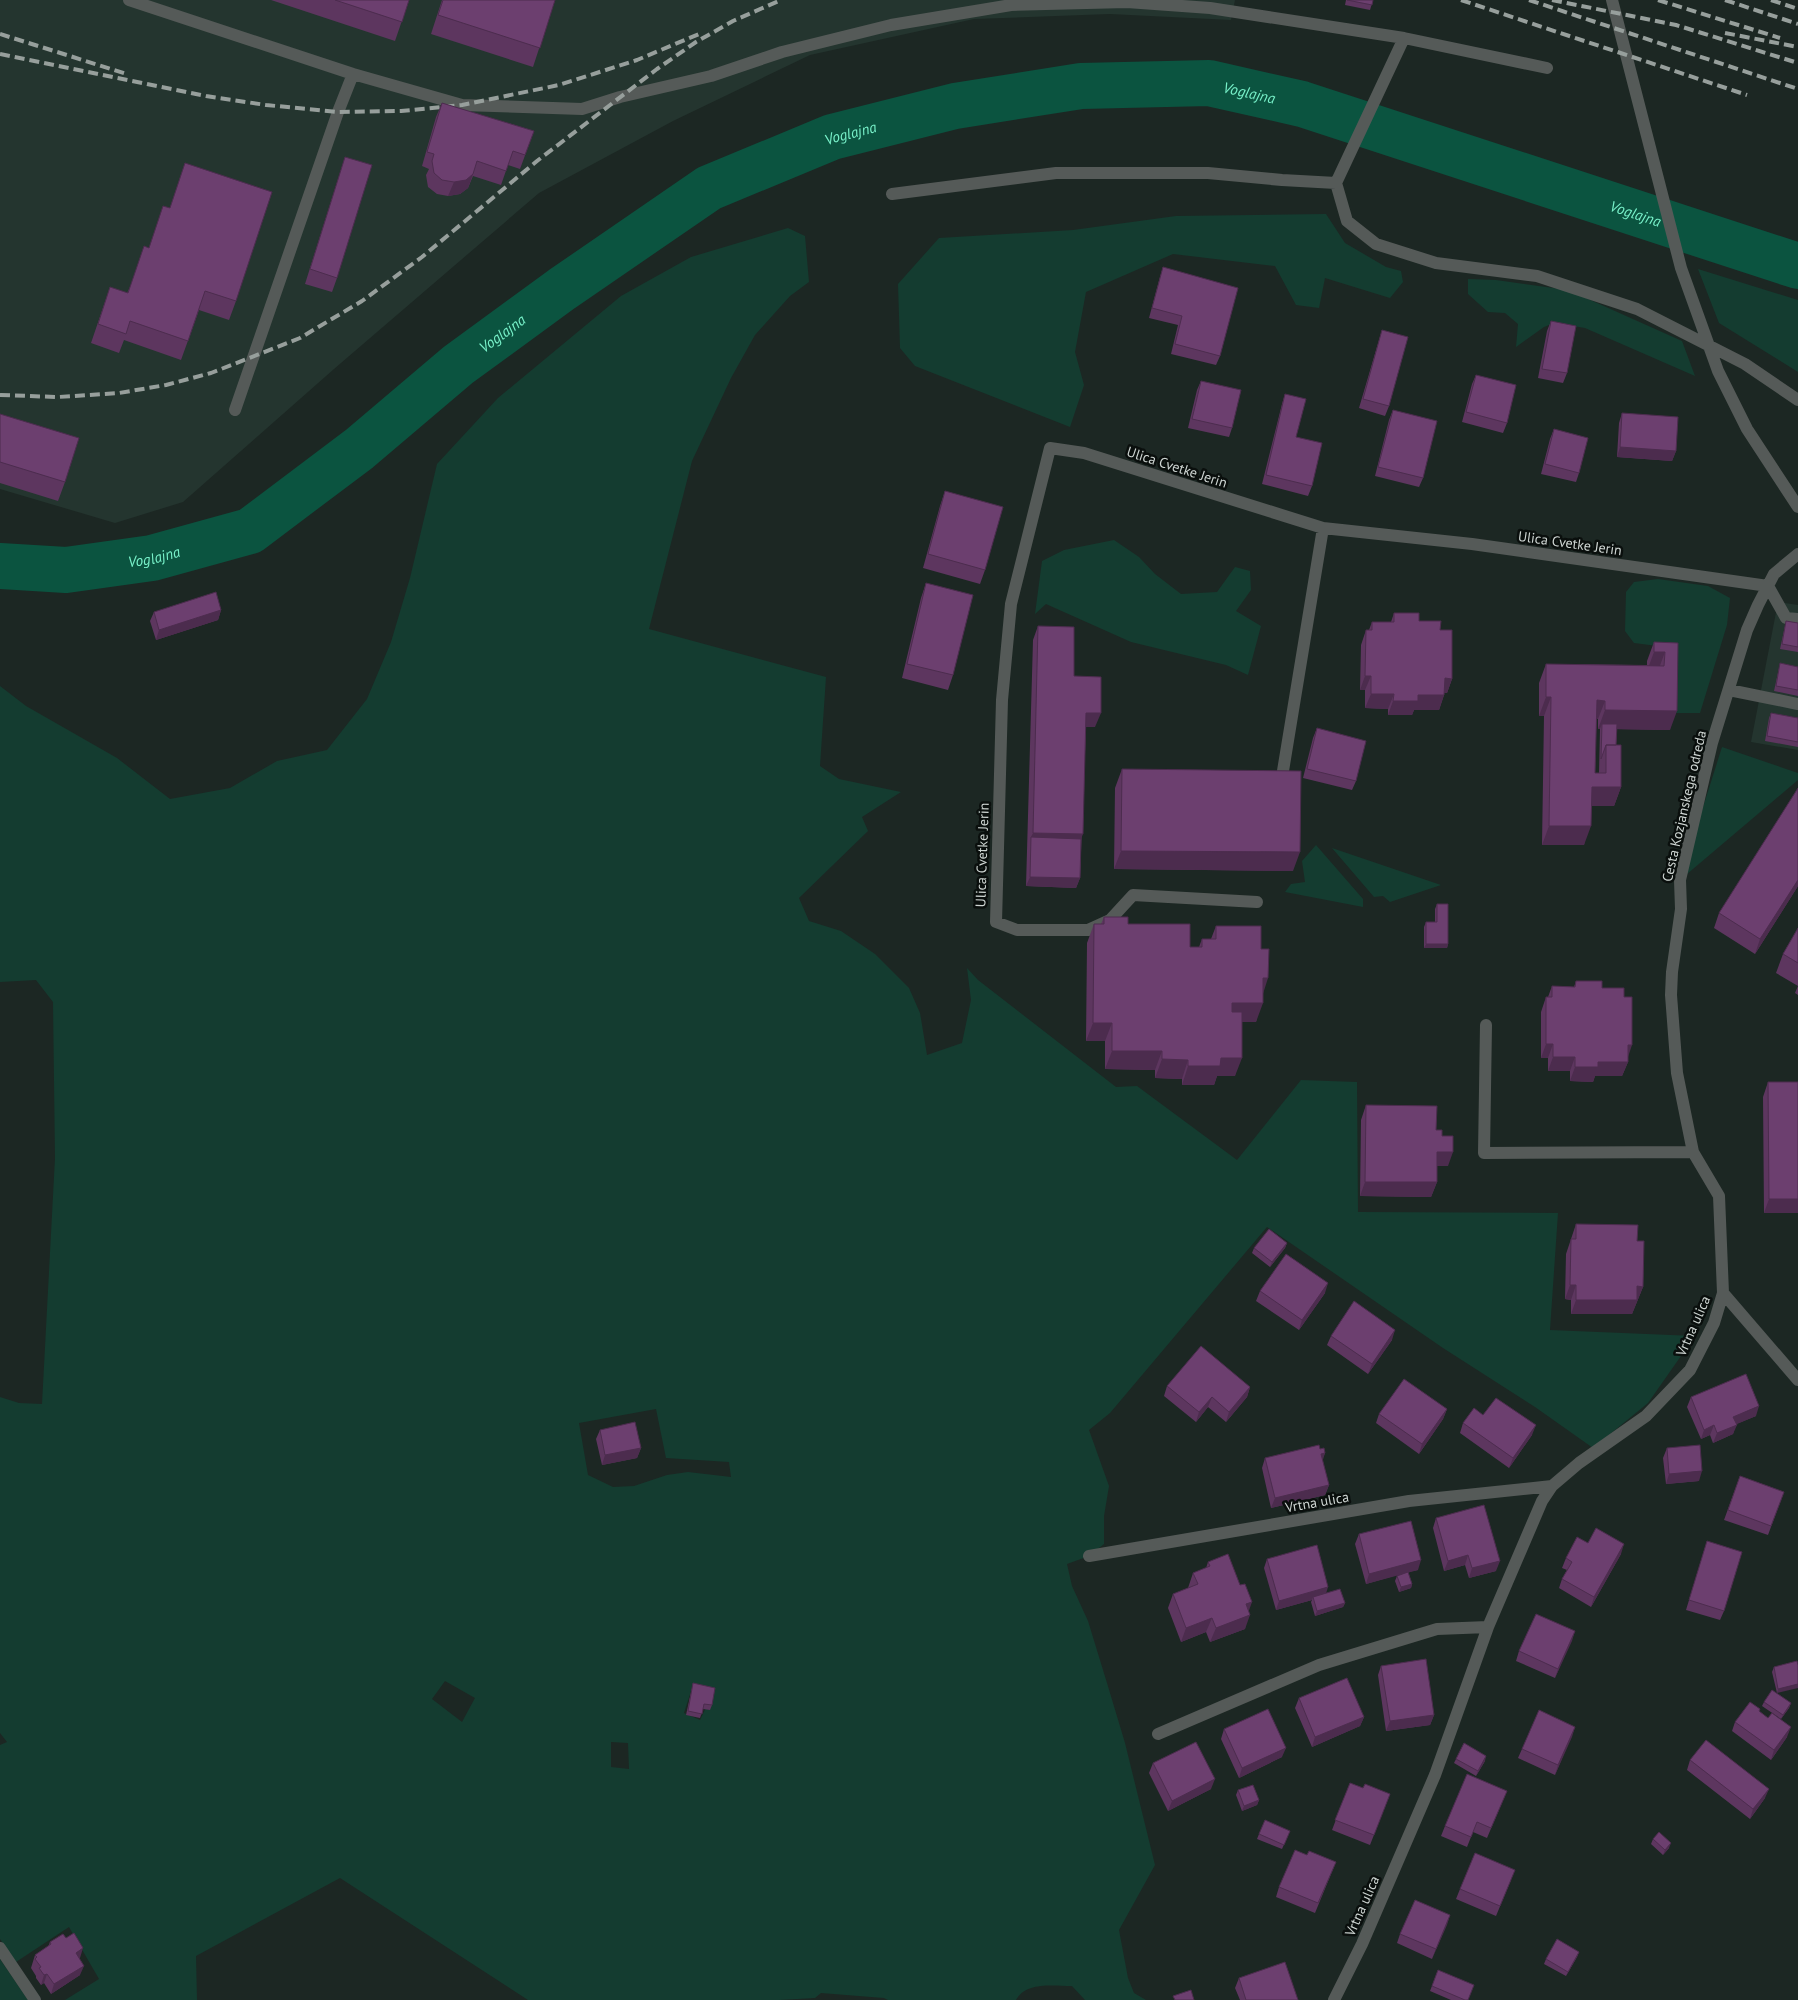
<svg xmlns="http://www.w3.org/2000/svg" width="1798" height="2000" font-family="'PT Sans',sans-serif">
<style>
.built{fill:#24352f}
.green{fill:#143c30;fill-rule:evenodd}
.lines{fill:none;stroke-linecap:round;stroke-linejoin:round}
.river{stroke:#0b5440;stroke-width:46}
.minor{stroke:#555a58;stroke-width:12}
.rail{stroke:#979f9c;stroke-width:4;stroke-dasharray:10 5;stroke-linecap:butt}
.wall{fill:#5d365f;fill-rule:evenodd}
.shaded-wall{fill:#4c2c4e}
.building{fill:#6c3f6f;stroke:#4c2c4e}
.labels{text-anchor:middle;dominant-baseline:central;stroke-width:5;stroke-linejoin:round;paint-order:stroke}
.street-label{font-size:14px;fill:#cfd6d3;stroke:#0a0f0d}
.water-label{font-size:15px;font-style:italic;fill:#78f1c9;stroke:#0a0f0d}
</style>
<rect width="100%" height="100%" fill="#1c2723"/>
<!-- built -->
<path class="built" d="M0,0H1235L1231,20L1110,14L974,19L810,55L673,121L539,193L334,369L183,502L115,523L0,489Z
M1778,602L1798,605V750L1751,742Z"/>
<!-- green -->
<path class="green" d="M1326,214L1345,243L1386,267L1401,271L1403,282L1390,298L1325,278L1319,308L1296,305L1275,266L1173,254L1086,292L1075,352L1084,385L1070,427L915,366L900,348L898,284L939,238L1073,230L1176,216Z
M788,228L805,236L809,282L790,296L755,335L731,378L692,461L649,629L826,677L820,766L839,779L901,792L862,817L868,831L799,898L809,921L841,931L875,954L909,988L920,1013L927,1055L962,1043L971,1000L967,968L978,980L1116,1087L1137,1086L1237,1160L1301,1080L1357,1082L1358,1212L1558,1213L1550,1330L1695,1336L1648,1403L1593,1448L1535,1407L1443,1348L1267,1227L1110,1413L1089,1430L1109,1486L1104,1516V1544L1089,1556L1067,1564L1072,1586L1088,1621L1107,1683L1125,1743L1155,1865L1119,1930L1128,1978L1134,1993L1146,2000H1085L1072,1986C1054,1986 1026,1981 1016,2000H888L884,1998L821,1993L815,1998L779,2000H528L340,1878L196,1956L197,2000H65L99,1979L69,1927L16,1962L0,1939V1745L7,1742L0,1733V1397L19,1403L42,1404L55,1158L53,1002L36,980L0,982V686L26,706L117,758L170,799L230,788L277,761L327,750L367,699L391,642L410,578L437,464L498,398L621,296L691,257ZM656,1409L666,1458L729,1462L731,1477L688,1472L667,1475L634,1486L613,1487L588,1475L579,1423ZM445,1681L475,1698L462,1722L432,1699ZM692,1688L715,1689L700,1720L684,1713ZM611,1742L628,1743L629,1769L611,1767Z
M1698,269L1798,300V372L1719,323Z
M1468,279L1496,280L1568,290L1682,341L1695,376L1585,328L1554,323L1544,327L1516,347L1518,324L1505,313L1488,312L1468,294Z
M1114,540L1139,557L1155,574L1181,594L1217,592L1235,567L1250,571L1251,590L1236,611L1261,626L1248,675L1226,665L1131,642L1046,604L1035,614L1042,561L1064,550Z
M1658,579L1708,586L1730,598L1727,625L1700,713H1674L1673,648L1634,643L1625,631L1626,592L1634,582Z
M1722,747L1798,773V780L1680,880Z
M1316,845L1363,899V907L1285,892L1291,884L1305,882L1302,861Z
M1332,848L1441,885L1390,902L1383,896L1374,897Z
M0,1959L28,2000H0Z"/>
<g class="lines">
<!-- river -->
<path class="river" id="s1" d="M0,566L66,570L152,558L250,531L359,449L458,365L562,289L709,188L832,137L955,106L1081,86L1209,83L1302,104L1798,266"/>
<!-- minor -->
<path class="minor" d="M129,0L353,74L462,105L582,109L620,97L711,76L782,52L891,25L1011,5L1127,2L1210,8L1404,38L1547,68
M1612,0L1681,268L1718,371L1747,429L1798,507
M1404,38L1336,183L1347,221L1376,244L1436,263L1537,276L1637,309L1745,364L1798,400
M892,194L1056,173H1208L1282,180L1336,183
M235,410L338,112L353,74
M1798,554L1774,574L1758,605L1747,630L1712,743L1680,880L1681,909L1672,972L1671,995L1677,1073L1693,1152L1719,1196L1723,1293L1798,1380
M1729,690L1798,704
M1281,783L1323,528
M1257,902L1133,895L1110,920L1088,930H1017L996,922L1002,700L1011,604L1050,448L1084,453L1323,528L1472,544L1768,586L1786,618L1798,619
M1486,1025L1484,1153L1693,1152
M1089,1556L1409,1501L1552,1486
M1158,1734L1319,1665L1437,1629L1488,1627
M0,1948L35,2000
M1334,2000L1362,1944L1435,1775L1488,1627L1542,1501L1552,1486L1579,1463L1646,1416L1690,1370L1714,1323L1723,1293"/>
<!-- rail -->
<path class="rail" d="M1461,0L1747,95
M1529,0L1798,89
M1552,0L1676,25L1798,63
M1658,0L1780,38
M1725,0L1798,24
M1771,0L1798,9
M1725,33L1798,47
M0,34L127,74
M0,54L206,96L266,105L338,112L401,111L462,105L559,85L637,60L699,34
M0,395L58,397L119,393L166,385L211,373L300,338L362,301L422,257L537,161L657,69L696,42L733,21L781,0"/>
</g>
<!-- wall -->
<path class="wall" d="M271,0H409L395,41Z
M442,0H555L533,67L431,34Z
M1346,0H1373L1370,10L1345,5Z
M442,103L534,131L520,169L508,165L501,185L473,176L468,188L460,194L448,196L437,194L428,187L426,175L429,169L422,166L436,117Z
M345,157L337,278L332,292L305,284Z
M185,163L236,301L229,320L199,310L181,360L124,340L119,353L91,343L110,287L127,293L170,208Z
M1163,267L1220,356L1216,365L1171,354L1178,325L1149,318L1160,277Z
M1551,321L1567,373L1563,383L1538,378L1547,331Z
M1382,330L1389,406L1385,416L1359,408L1379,340Z
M1476,375L1507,423L1503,433L1462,422L1472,384Z
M1201,381L1232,428L1229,437L1188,428L1197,390Z
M1285,394L1296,437L1312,486L1308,496L1262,484L1282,404Z
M1393,410L1423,478L1419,487L1375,476L1389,420Z
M1622,413L1676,451L1672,461L1617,457L1619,423Z
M0,414L65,482L58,501L0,483Z
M1554,429L1579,473L1576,482L1541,474L1550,439Z
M945,491L985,570L980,584L923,568L940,506Z
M926,583L953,675L948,690L902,678L921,598Z
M221,610L218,620L156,640L150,621L154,612Z
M1394,613L1419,621L1440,630L1452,679L1447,693H1444V695L1439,710H1414L1412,715H1388V709L1365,708V690H1360L1361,645L1366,630H1369L1372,622H1391Z
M1786,621L1798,623V652L1780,649L1785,626Z
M1038,626L1074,676L1095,727H1086L1080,878L1076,888L1026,886L1033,640Z
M1654,642L1678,643L1670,730L1617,729L1616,745L1621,787L1614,806H1591L1584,845H1542L1544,716H1539V683L1546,664L1647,665V661ZM1596,719H1598V729H1600L1599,773H1595Z
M1780,663L1798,667V696L1774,691L1779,668Z
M1771,713L1798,718V747L1765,741L1769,718Z
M1317,728L1356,781L1352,790L1303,778L1313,738Z
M1122,769L1293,871L1114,869L1115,788Z
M1798,886L1755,954L1714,928L1719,913Z
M1437,904L1448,944L1447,948H1424V927L1426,922H1435V909Z
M1104,917L1128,924L1190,947H1199L1202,939H1211L1216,926L1261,949L1263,993L1256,1022H1242L1235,1076H1217L1214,1085H1182V1079L1155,1078V1070L1105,1069V1041H1086L1087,943L1094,924H1101Z
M1798,928V986L1776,973L1783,954Z
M1576,981L1602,988L1624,997L1628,1062L1622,1076H1595L1593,1082L1570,1081V1071H1548V1058H1541V1012L1546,997H1548L1552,986L1574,987Z
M1798,986V995L1795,993Z
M1768,1082L1798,1213H1764L1763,1097Z
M1366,1105L1436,1130L1448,1166H1437V1182L1431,1197L1360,1196L1361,1120Z
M1576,1224L1637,1241L1643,1287L1632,1314H1571V1300L1565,1299L1566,1254Z
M1287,1243L1285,1248L1270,1267L1252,1253L1254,1248Z
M1260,1291L1325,1293L1299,1330L1256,1301Z
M1331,1336L1392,1340L1368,1374L1327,1345Z
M1167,1386L1250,1387L1247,1397L1226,1422L1208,1407L1196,1422L1164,1396Z
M1691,1397L1756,1416L1736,1424L1733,1434L1713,1443L1710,1435L1701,1439L1687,1407Z
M1447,1409L1443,1419L1419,1454L1376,1423L1379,1414Z
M1483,1415L1532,1435L1509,1468L1460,1433L1463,1423Z
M600,1430L641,1448L637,1458L602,1465L596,1439Z
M1667,1448L1699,1481L1666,1484L1663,1458Z
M1320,1449L1325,1453L1322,1460L1329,1485L1325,1495L1271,1508L1262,1468L1265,1458Z
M1740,1476L1784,1492L1768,1535L1724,1520Z
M1436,1518L1496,1571L1469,1578L1465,1565L1444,1571L1433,1528Z
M1359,1534L1418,1570L1408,1572L1412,1584L1411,1588L1399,1592L1395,1581L1397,1576L1404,1573L1366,1584L1355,1544Z
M1707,1541L1724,1611L1720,1620L1686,1610Z
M1588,1543L1621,1554L1591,1607L1559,1588L1562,1579L1567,1570L1562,1568L1566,1558Z
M1267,1559L1326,1593L1345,1603L1343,1607L1315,1616L1311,1602L1312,1600L1276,1610L1264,1568Z
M1208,1562L1248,1611L1245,1629L1210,1642L1206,1632L1181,1642L1168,1608L1173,1594L1188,1588L1193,1573L1206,1568Z
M1575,1631L1555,1678L1516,1661L1519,1651Z
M1797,1661L1777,1693L1772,1672L1774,1667Z
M1381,1666L1434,1715L1430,1725L1386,1731L1378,1675Z
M693,1683L712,1705L710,1710L703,1709L700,1718L686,1715Z
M1299,1698L1364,1717L1360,1726L1312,1747L1295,1708Z
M1764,1702L1791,1703L1789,1708L1781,1719L1762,1706Z
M1760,1709L1759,1712L1787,1737L1771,1760L1732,1731L1735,1722Z
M1575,1727L1555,1775L1518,1758L1522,1749Z
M1224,1729L1282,1757L1239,1778L1221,1739Z
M1456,1759L1485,1761L1476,1776L1454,1763Z
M1690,1760L1765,1798L1750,1819L1687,1770Z
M1153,1763L1211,1789L1168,1811L1149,1773Z
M1350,1783L1363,1788L1390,1794L1370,1845L1332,1830Z
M1238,1790L1259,1800L1257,1805L1242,1811L1236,1795Z
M1507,1791L1487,1838L1473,1832L1467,1847L1441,1836L1445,1826Z
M1290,1831L1282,1849L1257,1839L1259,1834Z
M1653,1839L1669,1848L1663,1855L1651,1844Z
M1307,1855L1336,1862L1315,1913L1276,1897L1279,1887Z
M1511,1880L1496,1916L1456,1899L1460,1889Z
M1450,1915L1432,1959L1397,1943L1400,1934Z
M50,1942L80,1958H79L80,1975L51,1994L44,1983L41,1985L36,1978V1976L31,1968L35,1955L48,1947Z
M1579,1952L1577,1957L1566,1976L1544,1964L1546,1959Z
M1438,1970L1468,2000H1451L1430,1991Z
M1239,1978L1298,2000H1240L1235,1988Z"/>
<!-- shaded-wall -->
<path class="shaded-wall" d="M473,174L468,188L460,194L448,196L454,182Z
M1620,447L1676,451L1672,461L1617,457Z
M221,610L218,620L156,640L159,630Z
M1654,652H1665L1658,671H1647Z
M1365,676H1371L1365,690H1360Z
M1445,678L1452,679L1447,693H1439Z
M1371,694H1394L1388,709L1365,708Z
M1418,695H1444L1439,710H1414L1412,715H1388L1393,701Z
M1546,697H1551L1544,716H1539Z
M1597,700L1605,701L1598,719H1590Z
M1605,710L1677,711L1670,730L1602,729V724L1600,729H1598Z
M1086,713H1101L1095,727H1081Z
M1592,787H1621L1614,806H1585Z
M1549,826H1591L1584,845H1542Z
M1033,833L1083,834L1077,849L1031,837Z
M1121,851L1300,852L1293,871L1114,869Z
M1030,877L1080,878L1076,888L1026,886Z
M1798,880V886L1755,954L1760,939Z
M1426,944H1448L1447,948H1424Z
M1263,978H1268L1262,997Z
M1232,1003H1263L1256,1022H1225Z
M1093,1023H1112L1105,1041H1086Z
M1546,1044H1553L1548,1058H1541Z
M1628,1045H1632L1627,1060Z
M1112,1051H1162L1155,1070L1105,1069Z
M1553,1057H1575L1570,1071H1548Z
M1221,1058H1242L1235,1076H1217L1214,1085H1182L1188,1066Z
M1162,1059L1188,1060L1182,1079L1155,1078Z
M1598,1062H1628L1622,1076H1595L1593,1082L1570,1081L1575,1067Z
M1437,1152H1453L1448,1166H1432Z
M1365,1182H1437L1431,1197L1360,1196Z
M1769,1199H1798V1213H1764Z
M1287,1243L1285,1248L1270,1267L1272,1262Z
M1328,1283L1325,1293L1299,1330L1302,1320Z
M1570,1285H1576L1571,1300L1565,1299Z
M1637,1286L1643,1287L1632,1314H1571L1576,1300Z
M1395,1330L1392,1340L1368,1374L1372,1364Z
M1250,1387L1247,1397L1226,1422L1229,1412Z
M1212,1397L1208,1407L1196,1422L1199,1412Z
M1759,1406L1756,1416L1730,1427L1733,1417Z
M1447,1409L1443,1419L1419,1454L1422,1444Z
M1536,1425L1532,1435L1509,1468L1513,1458Z
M1714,1425L1710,1435L1701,1439L1704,1430Z
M1737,1425L1733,1434L1713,1443L1717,1433Z
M641,1448L637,1458L602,1465L605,1455Z
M1325,1453L1322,1463L1321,1454Z
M1702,1471L1699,1481L1666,1484L1669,1474Z
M1329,1485L1325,1495L1271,1508L1275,1498Z
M1624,1544L1621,1554L1591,1607L1594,1597Z
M1468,1555L1465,1565L1444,1571L1448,1561Z
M1421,1560L1418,1570L1366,1584L1369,1574Z
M1500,1561L1496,1571L1469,1578L1472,1568Z
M1412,1584L1411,1588L1399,1592L1401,1587Z
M1328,1587L1325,1597H1313L1312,1600L1276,1610L1279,1601Z
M1252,1602L1247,1616L1250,1615L1245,1629L1210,1642L1216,1628L1246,1604Z
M1345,1603L1343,1607L1315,1616L1317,1611Z
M1212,1618L1206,1632L1181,1642L1186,1628Z
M1575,1631L1572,1641L1555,1678L1558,1669Z
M1798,1684V1688L1777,1693L1778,1689Z
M1791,1703L1789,1708L1781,1719L1783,1715Z
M1434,1715L1430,1725L1386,1731L1390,1721Z
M1364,1717L1360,1726L1312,1747L1315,1737Z
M1575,1727L1572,1737L1555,1775L1558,1765Z
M1791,1727L1787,1737L1771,1760L1774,1750Z
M1286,1748L1282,1757L1239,1778L1242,1768Z
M1486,1756L1485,1761L1476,1776L1478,1771Z
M1215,1779L1211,1789L1168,1811L1172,1801Z
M1769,1789L1765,1798L1750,1819L1753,1809Z
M1259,1800L1257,1805L1242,1811L1244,1806Z
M1671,1843L1669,1848L1663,1855L1665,1850Z
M1450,1915L1447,1925L1432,1959L1436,1949Z
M83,1948L80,1958L72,1963L76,1953Z
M1579,1952L1577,1957L1566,1976L1568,1972Z
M84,1966L80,1975L51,1994L54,1984Z
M47,1974L44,1983L41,1985L44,1975Z"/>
<!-- building -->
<path class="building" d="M335,0H409L402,22Z
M443,0H555L540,48L438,15Z
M1347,0H1373L1372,5Z
M442,103L534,131L525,155L513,151L506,171L477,161L473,174L466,180L454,182L442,180L434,173L432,161L434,154L427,152Z
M345,157L372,165L337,278L310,269Z
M185,163L272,192L236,301L205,291L188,341L130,321L126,334L98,324L110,287L128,293L144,246L149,248L163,206L170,208Z
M1163,267L1238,288L1220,356L1175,344L1182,316L1152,308Z
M1551,321L1576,326L1567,373L1542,369Z
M1382,330L1408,337L1389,406L1363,399Z
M1476,375L1516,385L1507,423L1466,412Z
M1201,381L1241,390L1232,428L1192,419Z
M1285,394L1306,399L1296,437L1322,443L1312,486L1266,475Z
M1393,410L1437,421L1423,478L1378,467Z
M1622,413L1678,417L1676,451L1620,447Z
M0,414L79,438L65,482L0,462Z
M1554,429L1588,438L1579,473L1545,464Z
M945,491L1003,507L985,570L928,554Z
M926,583L973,595L953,675L907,664Z
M216,592L221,610L159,630L154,612Z
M1394,613H1419V621H1441L1440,630H1452V679L1445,678L1444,695H1418V701H1393L1394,694H1371V676H1365L1366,630H1372V622H1394Z
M1786,621L1798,623V647L1782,644Z
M1038,626L1074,627V676L1101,677V713H1086L1083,834L1033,833Z
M1654,642L1678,643L1677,711L1605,710V701L1597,700L1595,773H1606V745H1621V787H1592L1591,826H1549L1551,697H1546V664L1664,666L1665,652H1654Z
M1780,663L1798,667V690L1776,686Z
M1771,713L1798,718V742L1767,736Z
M1602,724H1617L1616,745H1606L1601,759Z
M1317,728L1366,741L1356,781L1307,769Z
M1122,769L1301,771L1300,852L1121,851Z
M1798,788V880L1760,939L1719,913Z
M1031,837L1081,839L1080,878L1030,877Z
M1437,904H1448V944H1426V922H1437Z
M1104,917H1128V924H1190V947H1202V939H1216V926H1261V949H1269L1268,978H1263V1003H1232V1012H1242V1058H1221L1220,1066H1188V1060L1162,1059V1051H1112V1023H1093L1094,924H1104Z
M1798,928V963L1783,954Z
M1576,981H1602V988H1624V997H1632V1045H1628V1062H1598V1067H1575V1057H1553V1044H1546V997H1552V986L1575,987Z
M1768,1082H1798V1199H1769Z
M1366,1105L1437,1106L1436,1130H1442V1136H1453V1152H1437V1182H1365Z
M1576,1224L1638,1225L1637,1241H1644L1643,1287L1637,1286V1300H1576V1285H1570L1571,1239H1576Z
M1269,1229L1287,1243L1272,1262L1254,1248Z
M1286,1254L1328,1283L1302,1320L1260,1291Z
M1354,1301L1395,1330L1372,1364L1331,1336Z
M1201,1346L1250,1387L1229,1412L1212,1397L1199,1412L1167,1386Z
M1746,1374L1759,1406L1733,1417L1737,1425L1717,1433L1714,1425L1704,1430L1691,1397Z
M1404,1379L1447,1409L1422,1444L1379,1414Z
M1496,1398L1536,1425L1513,1458L1463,1423L1474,1408L1483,1415Z
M635,1422L641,1448L605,1455L600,1430Z
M1319,1445L1320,1449L1324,1448L1325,1453L1321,1454L1329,1485L1275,1498L1265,1458Z
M1700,1445L1702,1471L1669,1474L1667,1448Z
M1740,1476L1784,1492L1771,1526L1728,1510Z
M1484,1505L1500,1561L1472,1568L1468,1555L1448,1561L1436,1518Z
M1411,1521L1421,1560L1369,1574L1359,1534Z
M1596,1528L1624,1544L1594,1597L1562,1579L1572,1562L1566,1558L1577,1537L1588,1543Z
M1707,1541L1742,1552L1724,1611L1689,1600Z
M1317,1545L1328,1587L1279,1601L1267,1559Z
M1228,1554L1240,1585L1245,1584L1252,1602L1246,1604L1250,1615L1216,1628L1212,1618L1186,1628L1173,1594L1198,1584L1193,1573L1210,1566L1208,1562Z
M1408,1572L1412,1584L1401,1587L1397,1576Z
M1340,1589L1345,1603L1317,1611L1313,1597Z
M1536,1614L1575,1631L1558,1669L1519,1651Z
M1426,1659L1434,1715L1390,1721L1381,1666Z
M1797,1661L1798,1665V1684L1778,1689L1774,1667Z
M1347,1678L1364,1717L1315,1737L1299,1698Z
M693,1683L715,1688L712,1705L704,1704L702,1714L688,1711Z
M1772,1690L1791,1703L1783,1715L1764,1702Z
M1750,1702L1760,1709L1759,1711L1768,1718L1772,1713L1791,1727L1774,1750L1735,1722Z
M1268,1709L1286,1748L1242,1768L1224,1729Z
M1539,1710L1575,1727L1558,1765L1522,1749Z
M1706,1740L1769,1789L1753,1809L1690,1760Z
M1196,1742L1215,1779L1172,1801L1153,1763Z
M1464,1743L1486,1756L1478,1771L1456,1759Z
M1467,1774L1507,1791L1491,1828L1477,1822L1471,1837L1445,1826Z
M1350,1783L1363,1788L1365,1784L1390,1794L1374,1835L1335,1820Z
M1253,1785L1259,1800L1244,1806L1238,1790Z
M1265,1820L1290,1831L1284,1845L1259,1834Z
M1659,1832L1671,1843L1665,1850L1653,1839Z
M1295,1850L1307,1855L1309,1851L1336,1862L1318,1903L1279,1887Z
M1475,1853L1515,1870L1500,1906L1460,1889Z
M1415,1900L1450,1915L1436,1949L1400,1934Z
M74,1933L83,1948L76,1953L84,1966L54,1984L47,1974L44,1975L39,1968L41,1967L35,1959L37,1957L35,1955L51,1944L50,1942L63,1934L66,1938Z
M1557,1939L1579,1952L1568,1972L1546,1959Z
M1285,1962L1298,2000H1246L1239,1978Z
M1438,1970L1474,1985L1468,2000H1465L1432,1986Z
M1191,1990L1194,2000H1175L1173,1996Z"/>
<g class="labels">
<!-- street labels -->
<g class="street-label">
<text transform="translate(1177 467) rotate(18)">Ulica Cvetke Jerin</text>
<text transform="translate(1570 543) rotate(8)">Ulica Cvetke Jerin</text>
<text transform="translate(1684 806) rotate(-77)">Cesta Kozjanskega odreda</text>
<text transform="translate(982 855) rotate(-88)">Ulica Cvetke Jerin</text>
<text transform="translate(1693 1326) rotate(-66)">Vrtna ulica</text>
<text transform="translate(1317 1502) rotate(-10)">Vrtna ulica</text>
<text transform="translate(1362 1906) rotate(-66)">Vrtna ulica</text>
</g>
<!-- water labels -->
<g class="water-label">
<text stroke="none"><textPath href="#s1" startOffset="1385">Voglajna</textPath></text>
<text stroke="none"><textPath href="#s1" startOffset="980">Voglajna</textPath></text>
<text stroke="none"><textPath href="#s1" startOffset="1790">Voglajna</textPath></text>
<text stroke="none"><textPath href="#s1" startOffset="575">Voglajna</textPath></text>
<text stroke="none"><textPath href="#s1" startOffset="155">Voglajna</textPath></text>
</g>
</g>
</svg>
